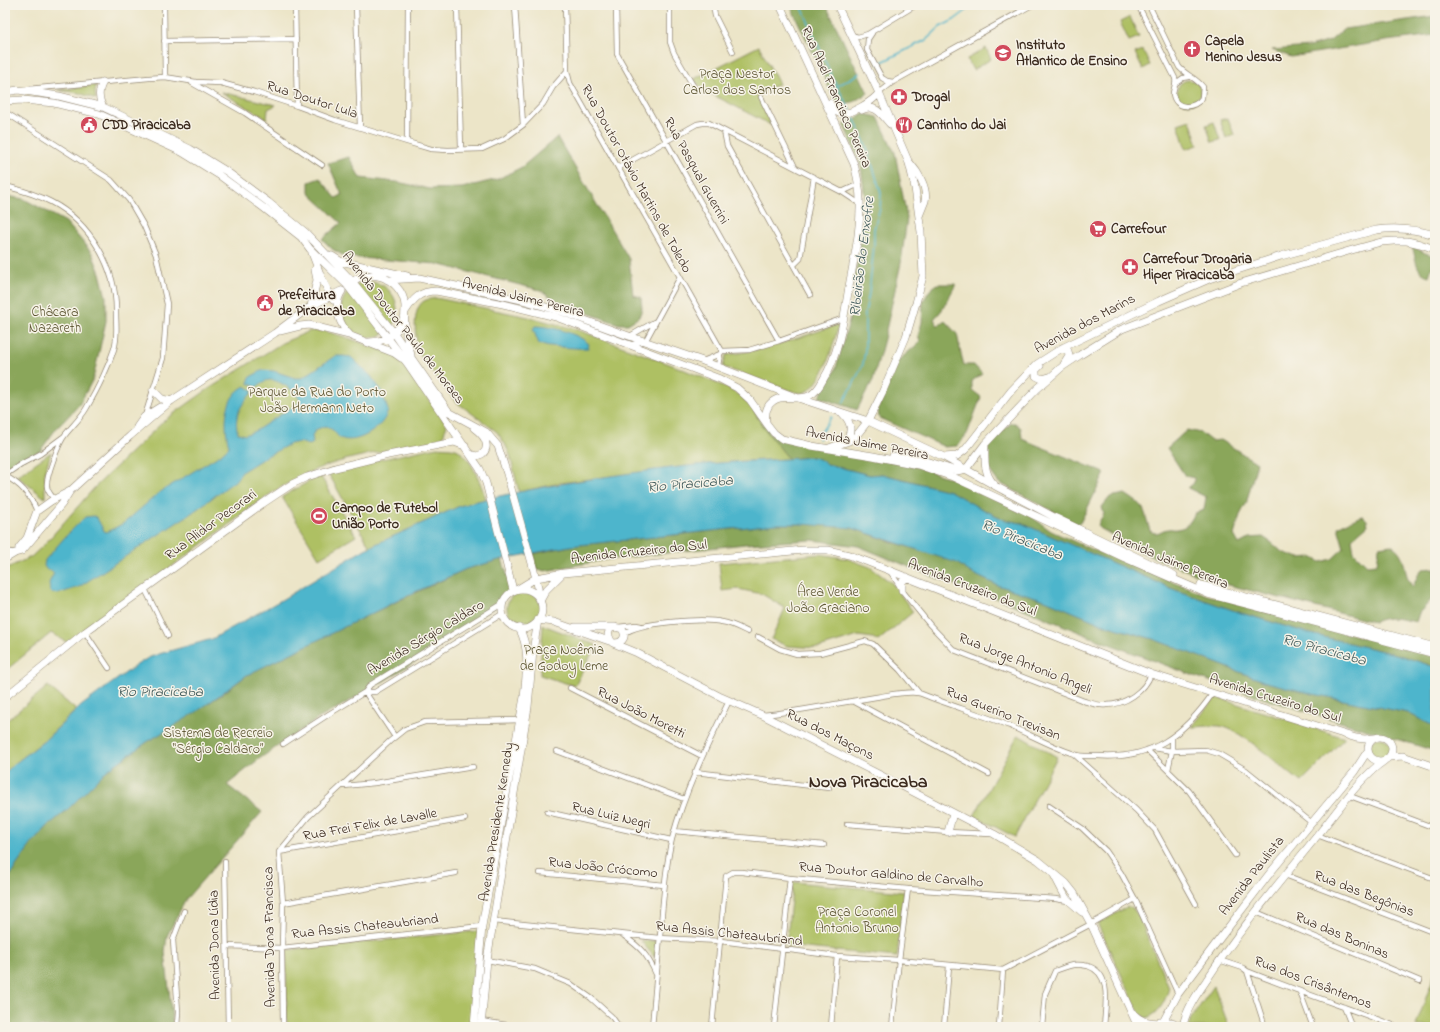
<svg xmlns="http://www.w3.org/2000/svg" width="1440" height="1032" font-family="'Indie Flower',sans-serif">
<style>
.green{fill:#aec064;stroke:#747541}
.forest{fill:#8aa65a;stroke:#62683c}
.water{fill:#4db5cc;stroke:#447075}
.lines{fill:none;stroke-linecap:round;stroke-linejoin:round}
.stream{stroke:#4db5cc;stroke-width:1.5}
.street-casing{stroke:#948873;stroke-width:6}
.secondary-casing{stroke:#948873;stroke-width:8}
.street{stroke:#fff;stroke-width:4.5}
.secondary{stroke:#fff;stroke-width:7}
.labels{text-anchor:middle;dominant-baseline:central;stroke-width:3;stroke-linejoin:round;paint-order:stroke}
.poi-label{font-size:14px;font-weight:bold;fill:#3b2a1e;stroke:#f7f3e8;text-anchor:start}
.park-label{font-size:14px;fill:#5e5733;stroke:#f7f3e8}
.street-label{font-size:14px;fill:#3b2a1e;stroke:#f7f3e8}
.water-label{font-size:15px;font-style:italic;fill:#415b5b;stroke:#f7f3e8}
.district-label{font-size:18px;font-weight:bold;fill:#3b2a1e;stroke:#f7f3e8}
</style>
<rect width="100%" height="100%" fill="#f7f3e8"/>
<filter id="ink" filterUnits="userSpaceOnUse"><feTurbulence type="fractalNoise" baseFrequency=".025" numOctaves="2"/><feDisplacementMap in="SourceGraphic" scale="8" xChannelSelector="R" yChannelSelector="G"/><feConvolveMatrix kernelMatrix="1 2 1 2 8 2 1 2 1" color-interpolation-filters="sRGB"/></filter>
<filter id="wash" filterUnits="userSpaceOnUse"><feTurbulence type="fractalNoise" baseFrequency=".012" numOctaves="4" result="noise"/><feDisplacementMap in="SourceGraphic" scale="16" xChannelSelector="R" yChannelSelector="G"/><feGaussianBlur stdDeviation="0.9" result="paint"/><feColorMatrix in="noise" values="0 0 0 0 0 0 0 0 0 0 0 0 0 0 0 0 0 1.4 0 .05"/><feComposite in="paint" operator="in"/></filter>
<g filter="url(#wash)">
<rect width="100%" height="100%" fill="#ece5c8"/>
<!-- green -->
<path class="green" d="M1130,17L1139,37L1129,41L1120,22Z
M759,46L779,84L757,93L771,125L702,89L694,79Z
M986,48L991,59L973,70L967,59Z
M1143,50L1150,65L1143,69L1135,53Z
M1177 92a12 12 0 1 1 24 0a12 12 0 1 1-24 0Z
M96,85L95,93L96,99L79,93L58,90Z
M221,92L276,105L268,109L267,119Z
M1228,118L1234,135L1226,138L1220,120Z
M1190,120L1198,145L1186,149L1178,124Z
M1214,122L1220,140L1212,142L1206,125Z
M341 310a28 28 0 1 1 56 0a28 28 0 1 1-56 0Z
M436,298L533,318L578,330L680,368L723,386L741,396L754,411L763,427L789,459L742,461L680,467L560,483L519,492L510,455L505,444L497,432L455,401L420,355C416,343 410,310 424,301C427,299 432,299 436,298Z
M839,324C834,341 823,391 801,393C799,393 795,392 792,391L723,367L726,355C765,350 802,337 839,324Z
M310,331H324L345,337L393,354L404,363L447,425L442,439L438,441C399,449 359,454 322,467C305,473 288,483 273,492L68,643L51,633L5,671V569L31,557L44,545L95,487L165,420L207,390L282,343Z
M437,447C443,448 453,447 458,450C472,458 481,485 486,499L460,506L370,547L327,471Z
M51,452L45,472V498L17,476Z
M320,475L356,536L319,558L282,497Z
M820,554L848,559L870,567L893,584L913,612L878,641L873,638L858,636L819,648L787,646L771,639L777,627L785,608L762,594L738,589L722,591L719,563Z
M507 608a17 17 0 1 1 34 0a17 17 0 1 1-34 0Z
M543,625L596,645L575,686L540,675Z
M48,686L76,710L44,741L13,765L5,773V722Z
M1215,697L1345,738L1301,782C1282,768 1241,729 1220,726C1211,725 1201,727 1192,727Z
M1018,735L1057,757L1015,837L974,816Z
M1369 749a11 11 0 1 1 22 0a11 11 0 1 1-22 0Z
M793,882L904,892L897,957L786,946Z
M1127,907L1133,908L1139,917L1169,988C1165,1001 1160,1014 1146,1018L1140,1014L1135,1004L1098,925L1099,923Z
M478,931L472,1027H287L286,950Z
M641,941H656L655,958Z
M1435,972V1027L1416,1026Z
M1214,986L1229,1027H1189L1190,1020Z"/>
<!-- forest -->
<path class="forest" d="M790,5H826L868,93L853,102L837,104Z
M1435,16V35L1386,41L1291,57L1272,50L1309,47L1330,41L1344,29Z
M864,114L878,117L895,153L907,218L901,263L884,339L873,380L857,410L819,397L835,371L852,311L857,263L866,207L861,166L844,125Z
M557,137L629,259L633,295L641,297L642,309L639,317L628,324H619L562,304L540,290L437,264L346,257L332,249L322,239L341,223L309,193V182L320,178L336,198L342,195L328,163L349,157L360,178L397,182L430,189L462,188L498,179L522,167Z
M5,196L24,199L66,222L92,253L100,273L106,297V321L93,379L79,405L56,429L40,451L5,467Z
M1412,246L1425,253L1435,256V266L1432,267L1429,276C1415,273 1416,257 1412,246Z
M937,284H956L942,310L934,319L938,326L945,321L957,334L962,358L964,365H974L982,374L972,381V390L981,397L967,434L957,446L945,447L879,418L878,409L899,360L920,342L918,336L922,322L923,301L930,290Z
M754,411L772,435L917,467L953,479L1025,512L1051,531L1086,547L1207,595L1435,657V667L1399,655L1311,634L1241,613L1175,590L1021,523L1005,520L976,506L950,491L882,474L870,475L827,464L819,459L812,457L789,459L763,427Z
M1011,423H1015L1021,428L1022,439L1105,473L1079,525L998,482L990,471L987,454L989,443Z
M1187,430L1201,433L1211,441L1221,440L1257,463L1247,500V502L1240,515L1234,535L1239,544L1250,538L1263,537L1272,543L1282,552L1299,558L1311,557L1321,562L1332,559L1344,548L1338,527C1340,525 1359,517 1363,516L1367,520L1368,525L1352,539L1354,552L1367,565L1377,564L1379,547L1391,545C1409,555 1401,573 1413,587L1418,575L1423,569L1435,568V596L1419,613L1416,622C1401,619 1388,615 1374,622L1213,581L1143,553L1098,527L1099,522L1104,514L1102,507L1110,497L1125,494C1147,508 1143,508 1150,531C1158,536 1160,530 1168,529C1171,528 1174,530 1177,529C1187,528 1191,521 1195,513L1204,510L1206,497L1188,488L1194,483V478L1185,476L1167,448Z
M777,524H821L846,526L892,542L953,560L971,573L997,585L1045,600L1102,624L1153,639L1266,682L1313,694L1408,713L1435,727V751L1269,700L1197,677L1096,639L999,599L939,579L858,546L812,540L745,544L604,560L545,571L537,569L533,554L570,546Z
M502,559L511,587L497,606L474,619L426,655L364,693L316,720L259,759L227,785L262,812L186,899L167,936L165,952L173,1027H5V885L16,866L32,843L49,825L68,809L106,771L147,742L221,695L247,675L362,618L466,569Z"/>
<!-- water -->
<path class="water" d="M535,326C550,326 578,333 589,344L588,348C576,349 563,347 551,346C547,346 544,344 539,344L533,329Z
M335,356H343L351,357L370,375L381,390L388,410C385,427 357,446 340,438C337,436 336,433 334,431C331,429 328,427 326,426L317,429L312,435L313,442L312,444L308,445L300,442L290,444L267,456L243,471L235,481L193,512L79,587L58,594L50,592L49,583L54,573L51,570H47L44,566L45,560L65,537L85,517L94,516L97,518L104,531L107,532L109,531L124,523L160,492L220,455L229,447C224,426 223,397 245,386L252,390V393C241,404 233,417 238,433L245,435L257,430L300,402C300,393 279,380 271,380C264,380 261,384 256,387L248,383L250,377L263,370L274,371L295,378H302Z
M812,457L819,459L827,464L854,471L870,475L882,474L950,491L976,506L997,516L1005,520L1021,523L1175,590L1241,613L1311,634L1399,655L1435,667V727L1408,713L1313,694L1266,682L1153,639L1102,624L1045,600L997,585L971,573L957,563L852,528L801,524H777L570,546L503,559L466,569L413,593L247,675L195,713L147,742L106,771L68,809L49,825L32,843L16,866L5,885V773L13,765L44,741L81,706L135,666L148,658L159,654L212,639L283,599L365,549L460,506L473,502C541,486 610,475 679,467C723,461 768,461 812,457Z"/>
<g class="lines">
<!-- stream -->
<path class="stream" d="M801,5L831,75L850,110
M878,64L926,40L940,27L954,20L974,5
M837,86L860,73
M843,403L853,385L863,364L865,350V313L869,293L874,245V229L880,208L881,193L867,148L852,113
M819,439L822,431L831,417"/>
</g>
</g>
<g filter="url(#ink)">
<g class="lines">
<defs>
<path id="street" d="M164,5L165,77
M295,5L297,106
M356,5L360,127
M457,5L461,149
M515,5L523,125
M565,5L567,71L570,83L722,351L720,354L718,366
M616,5L617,54L779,341
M670,5V42L674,53L695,89
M713,5L715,16L733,52
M1138,5L1175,78C1177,84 1173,88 1173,94C1175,110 1195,109 1202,98L1203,87C1195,77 1187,76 1179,67L1149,5
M872,33L868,39L867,50L882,78L887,81L893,82
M851,35L858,37L868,34L916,5
M164,41L296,39
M192,83L245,113L322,165
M1176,83L1183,78L1189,77
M28,89L149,78L165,77L196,82L221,83L254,92L297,106L335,120L407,142L431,149L448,150L482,149L504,139L523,125L543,104L553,87L567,71
M879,93L893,82L1032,5
M761,97L795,167
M5,112L111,180L129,200L144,226L156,255L167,304L163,358L145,416
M724,131L727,146L810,295
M407,142L408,5
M618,168L697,124L703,123H709L842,192L860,204
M5,186C21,190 36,194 51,202C91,223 117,269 116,313C116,326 118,337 114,349C107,371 97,390 86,409C80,419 72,426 65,435C59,442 46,477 47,486C47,491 51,495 54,499
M842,192L859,184
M794,265L800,259L814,177
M630,336L654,322
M630,345L644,341L647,338L679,279
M722,351L749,350L779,341L844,318
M703,361L720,354
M5,475L21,464L40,454L63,437
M5,476C21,484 30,495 37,511
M5,551L15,553
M890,571L904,593L930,625L954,650L1084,701C1091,703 1099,706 1106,705C1125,705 1145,691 1151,674
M145,589L168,636
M618,627L636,625L641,626
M85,632L109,668
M624,634C638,622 703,618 722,622C731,623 740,628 748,632
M758,637L780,649L797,654L820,653L865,641L873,644L900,670L919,693
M570,688L702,756
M365,692H375L502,614
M365,692L395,737
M853,701L989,774
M763,715C801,711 838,703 876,697C890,695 905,691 919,693C949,705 980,714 1010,726C1031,735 1052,747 1074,754C1081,757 1090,756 1098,756C1151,760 1184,735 1213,693
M283,744L329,714L365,692L370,685L502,604
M1154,748L1172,751L1206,750L1219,754L1246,770L1312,823
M1147,750L1189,791L1235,855
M557,751L684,799
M1075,755L1136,810L1155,830L1196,904
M1168,770L1172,751V738
M695,772L829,788
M344,786L375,783L473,767
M1350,796L1435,828
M1049,806L1082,828L1106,851L1121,873L1135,899L1178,994
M547,812L671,840
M847,824L948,832L991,834
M674,831L824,845
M1317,835L1435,879
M279,852L465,819
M225,862L228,1027
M540,873L664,885
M1285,875L1435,933
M283,903L456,873
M1256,912L1420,981
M494,921L659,938L721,941L837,956L899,960L1003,970L1091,924L1135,899
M623,935C641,948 647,954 656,974
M227,946L282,948L482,926
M487,960L535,969L571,984L591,998L612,1017L619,1027
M1219,960L1243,968L1247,971C1297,991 1348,1008 1398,1027
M1247,971L1265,1027
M1300,992L1313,1027
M1344,1007L1352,1027
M481,1021L520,1027
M177,1027L178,1012L173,940L184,911
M283,1027L282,948L283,903L279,852L308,817L390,741L405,729L425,722L521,720
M652,1027C656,985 659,944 663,902C665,881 667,859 672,839C685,790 707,746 729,701
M712,1027L726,876L733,872H742L790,878L908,889L1056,899L1068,901
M774,1027L790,878
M831,1027L837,956
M892,1027L899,960L908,889
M944,1027L949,966
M999,1027L1003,970
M1042,1027L1045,994L1055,971C1061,969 1067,966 1073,965C1078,964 1083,965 1088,966C1113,974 1105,1007 1104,1027"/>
<path id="secondary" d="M5,92L18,90L59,96L103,107L118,114L190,149L226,171L268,202L305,232L352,281L394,333L449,412L486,432L498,446L507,474L533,567L538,587L539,598
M5,101L23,100L54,103L99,114L182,152L219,175L264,208L301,237L310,249L347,285L407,363L480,469L486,483L513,590
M830,103C832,107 834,111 839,113C850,116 873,101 879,93
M103,107C98,98 98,91 103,82
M862,110C875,103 882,115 890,124
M910,163C918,172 928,188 925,201C923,206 921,211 919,216
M312,253L322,279L333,300
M332,256L340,261L407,276
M388,280L419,278L522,300L560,311L626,335L703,361L798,398L868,421L944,457L999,488L1056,518L1174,575
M349,284C357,277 368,274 378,276C392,279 404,291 405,306C405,312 404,318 405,324C406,335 408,345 411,355
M342,291C332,306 339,325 351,336L394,353L401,358
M311,306L317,280L315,270
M405,312C413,299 420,291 436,291L503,304L556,317L720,379L737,388L750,400L767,424L774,433L782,439L812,446L873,456L918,465L953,477L1125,558L1208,594L1435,654
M280,331L300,326L309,325L349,335
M369,342C385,342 399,333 404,317
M1062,348L1068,351L1069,356L1064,364
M1040,366L1036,370V376L1042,379L1049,377
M153,390L162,399L171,401
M843,414C851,422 853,432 845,441
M766,422C765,416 765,411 769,405C780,391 795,402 809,396C815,393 820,386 823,380C841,351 844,314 850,281C855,254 861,227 860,200C860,187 857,176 854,164L780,5
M137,427L144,417L160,407
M985,444C985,458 983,473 994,484
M829,448L849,441L856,436L868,421L882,393L906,337L916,303L923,276L921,232L915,188L909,163L879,93L837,5
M469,453C479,460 490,452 485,440C483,435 478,431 474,428
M893,456L916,458L957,471L966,469
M944,457L957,456L965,450L1011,391L1037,364L1062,348L1159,301L1209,279L1281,256L1376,230C1396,227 1415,229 1435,235
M966,469L985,444L1037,389L1062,367L1080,355L1122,329L1241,283L1352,250L1381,242L1394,241H1407L1420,244L1435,249
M19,548L27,538L37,511L51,501L70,491
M5,559L15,553L22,551L62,504L70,491L130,436L171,401L275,333L311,306L341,291
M1201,585L1435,647
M502 609a20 20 0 1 1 40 0a20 20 0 1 1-40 0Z
M518,589L536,578L564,573L803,550H828L849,555L868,562L1151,674L1356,738L1365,739L1374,738
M902,590V582L907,577
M540,601L546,590L562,574
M538,620L554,622L615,643C623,643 627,636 622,629L615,627L610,629L608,634L611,641
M575,627H615
M613,643L635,652L721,697L762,715L896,783L994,834L1038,860L1066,883L1074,893L1091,924L1138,1027
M5,697L85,632L262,504L292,484L307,477L335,468L388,455L454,442L465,446
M1368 749a12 12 0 1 1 24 0a12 12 0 1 1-24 0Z
M1389,757L1403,756L1435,767
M948,832L953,813
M1054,875L1066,898L1082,912
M1133,1013C1140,1022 1148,1022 1159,1023
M1160,1022C1168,1021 1174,1021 1180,1027
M1163,1022L1178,994L1214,946L1270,873L1354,772L1367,752
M474,1027L482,926L524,697C526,674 531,650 519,628
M481,1027L487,960L528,707L533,651L538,620
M1183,1027C1185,1011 1197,994 1206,981C1239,930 1279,883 1317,836C1336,813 1360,777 1384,761"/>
</defs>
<!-- street casing -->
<use href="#street" class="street-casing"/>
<!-- secondary casing -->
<use href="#secondary" class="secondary-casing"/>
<!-- street -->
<use href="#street" class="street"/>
<!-- secondary -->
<use href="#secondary" class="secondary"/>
</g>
</g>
<!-- icons -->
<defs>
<symbol id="church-disc" viewBox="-11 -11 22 22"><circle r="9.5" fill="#d1495b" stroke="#f7f3e8"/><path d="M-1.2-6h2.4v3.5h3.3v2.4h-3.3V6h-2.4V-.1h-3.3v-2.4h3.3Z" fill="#fff"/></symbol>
<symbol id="school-disc" viewBox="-11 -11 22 22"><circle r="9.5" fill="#d1495b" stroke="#f7f3e8"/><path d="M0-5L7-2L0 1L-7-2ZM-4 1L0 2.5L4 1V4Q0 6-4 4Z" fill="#fff"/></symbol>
<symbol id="pharmacy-disc" viewBox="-11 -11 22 22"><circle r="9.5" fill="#d1495b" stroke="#f7f3e8"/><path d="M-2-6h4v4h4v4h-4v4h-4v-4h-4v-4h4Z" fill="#fff"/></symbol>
<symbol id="civic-disc" viewBox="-11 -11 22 22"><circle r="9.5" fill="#d1495b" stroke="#f7f3e8"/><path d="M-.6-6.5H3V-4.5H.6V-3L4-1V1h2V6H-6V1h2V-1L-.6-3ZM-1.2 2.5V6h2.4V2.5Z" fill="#fff"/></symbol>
<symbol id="restaurant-disc" viewBox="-11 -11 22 22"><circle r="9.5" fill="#d1495b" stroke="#f7f3e8"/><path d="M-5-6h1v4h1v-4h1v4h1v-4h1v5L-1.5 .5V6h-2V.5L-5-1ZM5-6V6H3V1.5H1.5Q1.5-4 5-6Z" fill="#fff"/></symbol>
<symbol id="supermarket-disc" viewBox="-11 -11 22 22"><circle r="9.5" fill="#d1495b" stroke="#f7f3e8"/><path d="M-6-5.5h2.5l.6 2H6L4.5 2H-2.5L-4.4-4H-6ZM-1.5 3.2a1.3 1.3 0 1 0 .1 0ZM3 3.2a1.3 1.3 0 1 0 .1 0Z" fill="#fff"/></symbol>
<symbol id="stadium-disc" viewBox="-11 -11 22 22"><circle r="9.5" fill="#d1495b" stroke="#f7f3e8"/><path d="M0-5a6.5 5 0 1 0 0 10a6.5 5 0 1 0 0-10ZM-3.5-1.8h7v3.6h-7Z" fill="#fff"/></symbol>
</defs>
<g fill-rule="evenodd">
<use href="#church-disc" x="1182" y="39" width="20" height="20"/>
<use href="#school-disc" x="993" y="43" width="20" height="20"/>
<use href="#pharmacy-disc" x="889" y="87" width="20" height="20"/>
<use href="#civic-disc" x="79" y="115" width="20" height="20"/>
<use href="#restaurant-disc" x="894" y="115" width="20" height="20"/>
<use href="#supermarket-disc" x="1088" y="219" width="20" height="20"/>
<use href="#pharmacy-disc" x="1120" y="257" width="20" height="20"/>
<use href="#civic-disc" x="255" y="293" width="20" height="20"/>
<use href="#stadium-disc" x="309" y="506" width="20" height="20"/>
</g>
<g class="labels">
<!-- poi labels -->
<g class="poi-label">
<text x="1205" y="41">Capela<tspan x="1205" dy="16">Menino Jesus</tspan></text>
<text x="1016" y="45">Instituto<tspan x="1016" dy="16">Atlantico de Ensino</tspan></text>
<text x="912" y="97">Drogal</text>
<text x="102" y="125">CDD Piracicaba</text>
<text x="917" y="125">Cantinho do Jai</text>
<text x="1111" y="229">Carrefour</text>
<text x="1143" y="259">Carrefour Drogaria<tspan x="1143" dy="16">Hiper Piracicaba</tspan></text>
<text x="278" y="295">Prefeitura<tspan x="278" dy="16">de Piracicaba</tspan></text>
<text x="332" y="508">Campo de Futebol<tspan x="332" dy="16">União Porto</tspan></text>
</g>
<!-- park labels -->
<g class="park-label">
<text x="737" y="74">Praça Nestor<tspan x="737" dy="16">Carlos dos Santos</tspan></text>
<text x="55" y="312">Chácara<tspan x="55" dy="16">Nazareth</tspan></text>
<text x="317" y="392">Parque da Rua do Porto<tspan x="317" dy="16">João Hermann Neto</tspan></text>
<text x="828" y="592">Área Verde<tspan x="828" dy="16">João Graciano</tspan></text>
<text x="564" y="650">Praça Noêmia<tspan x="564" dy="16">de Godoy Leme</tspan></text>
<text x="218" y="733">Sistema de Recreio<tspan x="218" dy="16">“Sérgio Caldaro”</tspan></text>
<text x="857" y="912">Praça Coronel<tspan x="857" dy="16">Antonio Bruno</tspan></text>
</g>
<!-- street labels -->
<g class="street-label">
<text transform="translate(836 97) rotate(66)">Rua Abel Francisco Pereira</text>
<text transform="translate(312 100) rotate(18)">Rua Doutor Lula</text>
<text transform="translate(696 171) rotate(61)">Rua Pasqual Guerrini</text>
<text transform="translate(636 179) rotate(61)">Rua Doutor Otávio Martins de Toledo</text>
<text transform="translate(523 298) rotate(14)">Avenida Jaime Pereira</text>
<text transform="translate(1085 324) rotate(-28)">Avenida dos Marins</text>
<text transform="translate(403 328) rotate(52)">Avenida Doutor Paulo de Moraes</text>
<text transform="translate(867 444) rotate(11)">Avenida Jaime Pereira</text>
<text transform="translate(211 525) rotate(-36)">Rua Alidor Pecorari</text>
<text transform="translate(639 552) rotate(-6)">Avenida Cruzeiro do Sul</text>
<text transform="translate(1170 561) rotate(23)">Avenida Jaime Pereira</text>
<text transform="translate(972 588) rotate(21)">Avenida Cruzeiro do Sul</text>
<text transform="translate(426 638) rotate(-31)">Avenida Sérgio Caldaro</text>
<text transform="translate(1025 664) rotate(22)">Rua Jorge Antonio Angeli</text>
<text transform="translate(1275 699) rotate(17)">Avenida Cruzeiro do Sul</text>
<text transform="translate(641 713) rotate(27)">Rua João Moretti</text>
<text transform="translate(1003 714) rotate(22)">Rua Guerino Trevisan</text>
<text transform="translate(830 735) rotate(27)">Rua dos Maçons</text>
<text transform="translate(611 816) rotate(13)">Rua Luiz Negri</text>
<text transform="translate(497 822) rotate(-81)">Avenida Presidente Kennedy</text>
<text transform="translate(370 825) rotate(-10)">Rua Frei Felix de Lavalle</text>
<text transform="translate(603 868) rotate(6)">Rua João Crócomo</text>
<text transform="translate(891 875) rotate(5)">Rua Doutor Galdino de Carvalho</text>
<text transform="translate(1252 876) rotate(-52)">Avenida Paulista</text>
<text transform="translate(1364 894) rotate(21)">Rua das Begônias</text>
<text transform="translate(365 927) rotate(-6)">Rua Assis Chateaubriand</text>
<text transform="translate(729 934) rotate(6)">Rua Assis Chateaubriand</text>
<text transform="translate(1342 936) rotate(23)">Rua das Boninas</text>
<text transform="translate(270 937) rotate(-91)">Avenida Dona Francisca</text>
<text transform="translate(215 945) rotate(-91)">Avenida Dona Lídia</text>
<text transform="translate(1313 983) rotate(21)">Rua dos Crisântemos</text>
</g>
<!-- water labels -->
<g class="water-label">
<text transform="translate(862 257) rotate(-83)">Ribeirão do Enxofre</text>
<text transform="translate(690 484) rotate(-5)">Rio Piracicaba</text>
<text transform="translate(1022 540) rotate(22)">Rio Piracicaba</text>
<text transform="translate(1324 650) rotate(15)">Rio Piracicaba</text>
<text x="160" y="692">Rio Piracicaba</text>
</g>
<!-- district labels -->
<g class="district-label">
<text x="868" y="783">Nova Piracicaba</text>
</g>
</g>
<!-- margin -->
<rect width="1440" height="1032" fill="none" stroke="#f7f3e8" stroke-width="20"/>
</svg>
